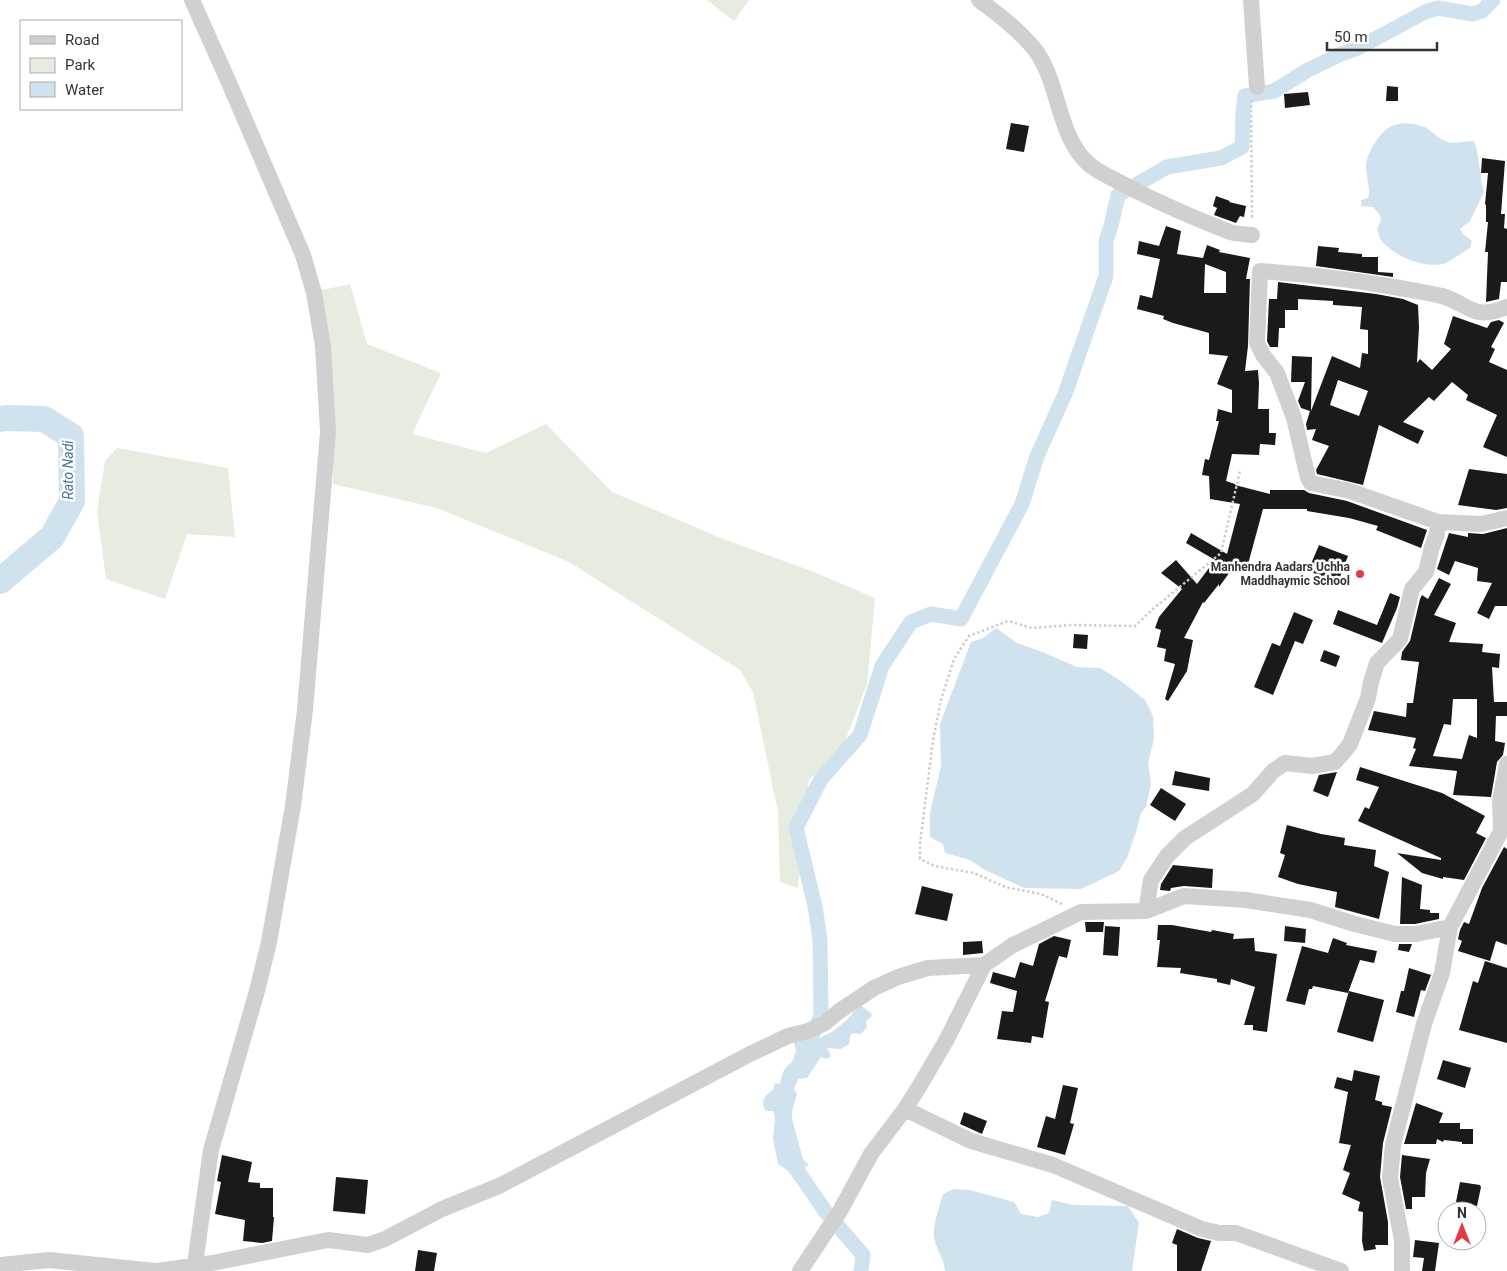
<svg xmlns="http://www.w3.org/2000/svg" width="1507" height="1271" font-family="Roboto,sans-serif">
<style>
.green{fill:#e6ecdf}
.water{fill:#cfe2ee}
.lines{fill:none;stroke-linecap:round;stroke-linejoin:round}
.canal{stroke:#cfe2ee;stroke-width:15}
.river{stroke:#cfe2ee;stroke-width:26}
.building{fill:#1a1a1a;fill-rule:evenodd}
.path{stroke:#cdcdcd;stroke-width:2.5;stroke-dasharray:2.5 2.5;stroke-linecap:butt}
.minor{stroke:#d0d0d0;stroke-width:16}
.poi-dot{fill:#e63946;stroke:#fff;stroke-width:2}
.labels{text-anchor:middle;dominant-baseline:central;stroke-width:5;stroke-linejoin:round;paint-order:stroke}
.poi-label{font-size:12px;font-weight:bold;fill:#333;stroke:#fff;text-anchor:end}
.water-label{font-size:14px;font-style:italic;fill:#3f7597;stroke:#fff}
</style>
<rect width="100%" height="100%" fill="#fff"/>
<!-- green -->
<path class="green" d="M707,0H749L734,21Z
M350,284L367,344L441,373L412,434L486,453L546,424L612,492L726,540L814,572L875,598L867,684L838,759L809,779L798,888L780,882L778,812L753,692L740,670L569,562L437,508L333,484V388L318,291Z
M117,448L228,468L235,537L187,534L165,599L106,579L97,512L105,461Z"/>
<!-- water -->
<path class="water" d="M1403,123L1415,124L1427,128L1439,138L1450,143L1474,141C1480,156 1479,174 1484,192L1470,221L1460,229L1463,234L1472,241L1470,248C1461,253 1454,259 1446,263C1426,270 1393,256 1381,240C1379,237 1378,232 1377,229L1381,220L1380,215L1373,207L1361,206V200L1368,198C1371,187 1366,178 1366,167C1365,156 1379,134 1388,128C1392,125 1398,124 1403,123Z
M996,628L1017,643L1040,651L1077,667L1100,668L1121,681L1145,700L1153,716L1154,739L1148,763L1151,784L1146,807L1141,813L1136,832L1127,858L1119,871L1081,889L1024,888L985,870L970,860L945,853L943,844L930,837V813L941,766L940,724L971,642L983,638Z
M859,1004L872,1014L870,1018L866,1021L867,1027L861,1034L852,1033L850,1036L849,1044L841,1049L827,1048L831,1056L827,1059L821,1057L807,1078L798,1079L794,1089L797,1094C791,1115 785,1127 791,1149L798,1154L809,1165C800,1168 798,1171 795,1180L787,1170L778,1164L773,1139L775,1117L773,1111H766C759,1102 766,1094 773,1090L775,1083L780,1084C783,1065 787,1069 797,1056L794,1042C800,1040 806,1042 813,1040C830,1036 850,1020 859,1004Z
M954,1189L970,1190L1014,1202L1021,1214L1038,1217L1049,1213L1052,1200L1073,1205L1128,1206L1139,1223L1132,1271H945C944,1258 936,1250 934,1237C932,1227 940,1205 943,1194Z"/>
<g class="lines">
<!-- canal -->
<path class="canal" d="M801,1059L821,1016L820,940L815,906L796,828L821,779L860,735L882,666L911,622L931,614L961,619L1022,504L1037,456L1065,394L1106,276V241L1111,226L1118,195L1167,167L1221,158L1242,147L1243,112L1245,96L1274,91L1308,70L1341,54L1358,48L1425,12L1438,8L1472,14L1482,11L1493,0
M785,1112L784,1118L799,1173L825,1211L863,1255L861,1271"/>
<!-- river -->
<path class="river" d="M0,419L7,418L44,419L71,436L72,501L52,537L0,581"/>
</g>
<!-- building -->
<path class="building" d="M1387,86L1398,87V101H1386Z
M1308,92L1310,105L1285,108L1284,94Z
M1011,123L1029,126L1024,152L1006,149Z
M1482,158L1505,161L1501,214H1505L1504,228L1507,229V282H1501L1499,299L1486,302L1488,252H1485L1488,222H1486V205L1485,204L1488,173H1481Z
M1216,196L1230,201L1229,202L1246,206L1244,217L1240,216L1236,223L1214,215L1217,208L1213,206Z
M1166,226L1181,231L1177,254L1203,258L1207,245L1220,250L1219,252L1250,258L1246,279H1250L1248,346L1245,371L1258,370L1259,383L1258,409H1269V433H1276L1275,445L1260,444L1259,455L1232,454L1226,481L1235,484V485L1270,494V490H1304L1309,493L1347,501L1427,530L1421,548L1376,530L1378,526L1349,518L1307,511V509H1263L1247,568L1235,565L1219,587V584L1204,603L1203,602L1184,638L1193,640L1187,671L1168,701L1165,699L1175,664L1164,661L1166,649L1157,647L1161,630L1155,628L1159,617L1182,589L1161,573L1176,560L1197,584L1215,560L1186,543L1191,533L1227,554L1240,504L1210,499L1209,476L1202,475L1205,459L1209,460L1219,421H1216L1218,409L1232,413V390L1217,384L1228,356L1209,354V333L1173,323L1163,319L1164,316L1137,309L1140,295L1152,298L1160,259L1137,254L1139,241L1159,246ZM1205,264L1226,272V293H1204Z
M1318,246L1339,248L1338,252L1362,254V257H1378V272L1393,273V277L1316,266Z
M1278,282L1376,294L1403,299L1418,305L1419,327L1417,363L1420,359L1432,370L1451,349L1444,344L1453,316L1487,328L1491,322L1499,320L1504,323L1491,347L1495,349L1489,362L1507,370V457L1483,447L1497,415L1466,400L1468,395L1452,382L1434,401L1429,397L1403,422L1424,431L1418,444L1379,425L1363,485L1317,474L1316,470L1329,446L1312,440L1316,429L1307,430L1306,424L1310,411L1301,408L1298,401L1305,382H1291L1292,356L1312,357L1311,411L1332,356L1360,368L1362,353L1368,354V330L1360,329L1362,307L1333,305V301L1298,299V310H1285V328H1279L1278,347H1270L1267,341L1269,299H1277ZM1338,380L1368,391L1359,416L1330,405Z
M1469,469L1507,474V508L1496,510L1458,505Z
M1507,528V606H1495L1489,619L1477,613L1492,583L1477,581L1478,568L1455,561L1449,575L1437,569L1449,533L1468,537V533L1483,534Z
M1319,545L1348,556L1338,582L1308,571Z
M1439,578L1451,584L1434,615L1456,623L1449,642L1483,644L1482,652L1500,654L1499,668L1492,667L1494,702H1507V716H1496L1495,741L1505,743L1503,755L1497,762L1491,797L1453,795L1457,771L1409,766L1416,749L1413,748L1416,738L1368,730L1374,711L1406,717L1407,703H1413L1419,662L1401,660L1402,652L1410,641L1420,599L1422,595L1428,599ZM1453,699H1477V738L1469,735L1462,759L1433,756L1444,724L1451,725Z
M1390,593L1400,597L1397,608L1382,643L1333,624L1338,610L1377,625Z
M1294,612L1313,620L1303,644L1295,641L1273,695L1254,687L1272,643L1280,646Z
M1074,634L1088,635L1087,649L1073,648Z
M1324,650L1340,656L1336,667L1320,661Z
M1360,767L1442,793L1485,816L1476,833L1486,838L1464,880L1443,877V879L1422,873L1397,853L1441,860V858L1358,821L1365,807L1369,809L1379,787L1356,780Z
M1175,771L1210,778L1209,791L1172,785Z
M1337,772L1328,797L1313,791L1319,775Z
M1161,788L1186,804L1175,821L1150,805Z
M1287,825L1321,834L1345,838L1344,845L1376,850L1374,866L1389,872L1379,919L1335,907L1337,892L1298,884L1278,877L1285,855L1280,853Z
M1504,847L1507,849V945L1496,941L1490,961L1458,951L1462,941L1458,939L1460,930L1464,922L1469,924L1482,888Z
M1173,865L1213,869L1212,888L1184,886L1171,888L1170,891L1160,890L1161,884Z
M1402,877L1422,885L1420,909L1430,910V913H1439V919L1415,924H1400Z
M922,886L953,894L947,921L915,914Z
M1085,922H1104L1103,932H1086Z
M1158,925H1172L1211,932L1212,930L1234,934L1233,939L1254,938L1255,951L1277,954L1267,1032L1253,1030V1025H1244L1255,987L1231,979L1230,985L1217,982V979L1180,973L1181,968L1157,967L1160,940H1157Z
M1105,926L1120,927L1118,956L1103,955Z
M1285,926L1306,929L1305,943L1284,941Z
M1054,936L1071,940L1067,958L1059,956L1045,1001L1049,1002L1043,1038L1032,1036L1031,1043L997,1039L1002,1011L1013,1012L1017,991L990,983L993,972L1015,978L1020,962L1033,966L1039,944Z
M1333,938L1347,943L1346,945L1377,951L1374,963L1360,960L1348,993L1313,986L1312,989H1309L1305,1005L1286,1001L1302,946L1328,953Z
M982,941L983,953L963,955V942Z
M1399,944H1412L1409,952L1398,950Z
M1485,961L1507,968V1043L1459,1030L1473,981L1478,983Z
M1409,968L1431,975L1425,991L1421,990L1414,1017L1396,1012L1401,991H1404Z
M1349,991L1384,1000L1373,1042L1337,1032Z
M1443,1060L1471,1068L1465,1088L1437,1079Z
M1354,1070L1380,1076L1375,1100L1382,1102V1105L1392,1107L1383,1143L1380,1177L1388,1222V1245H1375L1376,1249L1364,1251L1362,1241L1363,1212L1358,1211L1360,1202L1342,1194L1350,1173L1343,1170L1351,1145L1339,1143L1348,1092L1334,1088L1337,1077L1352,1081Z
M1063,1085L1078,1088L1070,1123L1074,1124L1065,1155L1037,1147L1046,1116L1055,1119Z
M1416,1103L1443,1113L1439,1123H1460V1129H1473V1144H1462V1142L1444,1140L1443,1142L1437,1139L1436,1144H1404Z
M964,1112L987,1121L982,1134L960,1124Z
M222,1155L252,1162L248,1182L260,1183V1188H273V1217H274L272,1241L262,1243L243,1241L245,1220L215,1214L221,1182L217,1181Z
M1402,1155L1430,1159L1426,1173L1425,1197H1412V1209H1406L1400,1177Z
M336,1177L368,1180L365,1214L333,1211Z
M1460,1182L1480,1185L1481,1187L1477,1206L1456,1202Z
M1177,1229L1198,1238L1211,1241L1201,1271H1177V1245L1172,1243Z
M1415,1240L1439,1243L1435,1271H1422L1424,1258L1413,1257Z
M418,1250L437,1253L434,1271H415Z"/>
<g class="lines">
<!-- path -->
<path class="path" d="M1251,100L1252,219
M1062,904L1041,894L1005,887L974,873L935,866L920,859V844L933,740L941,700L954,659L969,636L1008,621L1032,628L1071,625L1135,626L1153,609L1221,553L1240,471"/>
<!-- minor -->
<path class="minor" d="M192,0L230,85L303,255L314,293L323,346L328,432L305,710L293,806L269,942L257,991L211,1150L194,1271
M979,0C997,13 1022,33 1036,51C1058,82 1057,125 1081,156C1092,170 1110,177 1125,185C1159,203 1194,218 1230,232C1236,234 1245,234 1252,235
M1251,0L1257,87
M1438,522L1350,491L1311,483L1308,478L1294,418L1277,373L1263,355L1257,343L1260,271C1305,274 1349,279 1394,287C1410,290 1427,292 1442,296C1471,305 1473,321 1507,307
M1146,911L1151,880L1167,856L1185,838L1253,794L1273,771L1285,763L1312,766L1335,762L1343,753L1350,744L1368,698L1371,682L1377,663L1400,639L1412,589L1426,572L1432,547L1437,534L1438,522L1481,524L1507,518
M905,1109L971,1141L1053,1165L1202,1229L1219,1233H1236L1341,1271
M0,1265L49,1260L155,1271
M158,1271L212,1263L328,1240L368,1245L385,1239L442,1209L499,1186L750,1054L788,1036L808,1031L825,1023L838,1012L874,988L898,977L928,968L984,965
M800,1271L840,1211L871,1154L905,1109L919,1087L947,1039L984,965L1013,945L1081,912L1146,911L1184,896L1246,900L1310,910L1355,924L1395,934H1416L1450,927
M1402,1271V1240L1390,1178L1393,1145L1424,1024L1442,973L1450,927L1501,831L1500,801L1507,764"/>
</g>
<!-- markers -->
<circle class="poi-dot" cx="1360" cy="574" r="5"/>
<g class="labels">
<!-- poi labels -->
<g class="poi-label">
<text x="1350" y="567">Manhendra Aadars Uchha<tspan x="1350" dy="14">Maddhaymic School</tspan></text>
</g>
<!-- water labels -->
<g class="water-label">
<text transform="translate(68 470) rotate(-90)">Rato Nadi</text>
</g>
</g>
<!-- legend -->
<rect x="20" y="20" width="162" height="90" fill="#ffffff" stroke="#adadad"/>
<rect x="30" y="36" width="25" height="8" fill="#d0d0d0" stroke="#adadad"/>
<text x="65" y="45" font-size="15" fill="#333333">Road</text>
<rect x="30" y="58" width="25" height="15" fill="#e6ecdf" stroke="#adadad"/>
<text x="65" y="70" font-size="15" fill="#333333">Park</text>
<rect x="30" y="82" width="25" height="15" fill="#cfe2ee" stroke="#adadad"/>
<text x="65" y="95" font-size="15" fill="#333333">Water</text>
<!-- north arrow -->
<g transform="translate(1462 1226)"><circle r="24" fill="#ffffff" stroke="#adadad"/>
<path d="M0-4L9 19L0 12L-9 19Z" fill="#e63946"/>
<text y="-8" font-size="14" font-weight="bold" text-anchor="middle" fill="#333333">N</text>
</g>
<!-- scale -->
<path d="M1327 42v8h110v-8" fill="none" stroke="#333333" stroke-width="2.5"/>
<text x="1334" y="42" font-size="15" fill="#333333" stroke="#ffffff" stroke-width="4" paint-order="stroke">50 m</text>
</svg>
